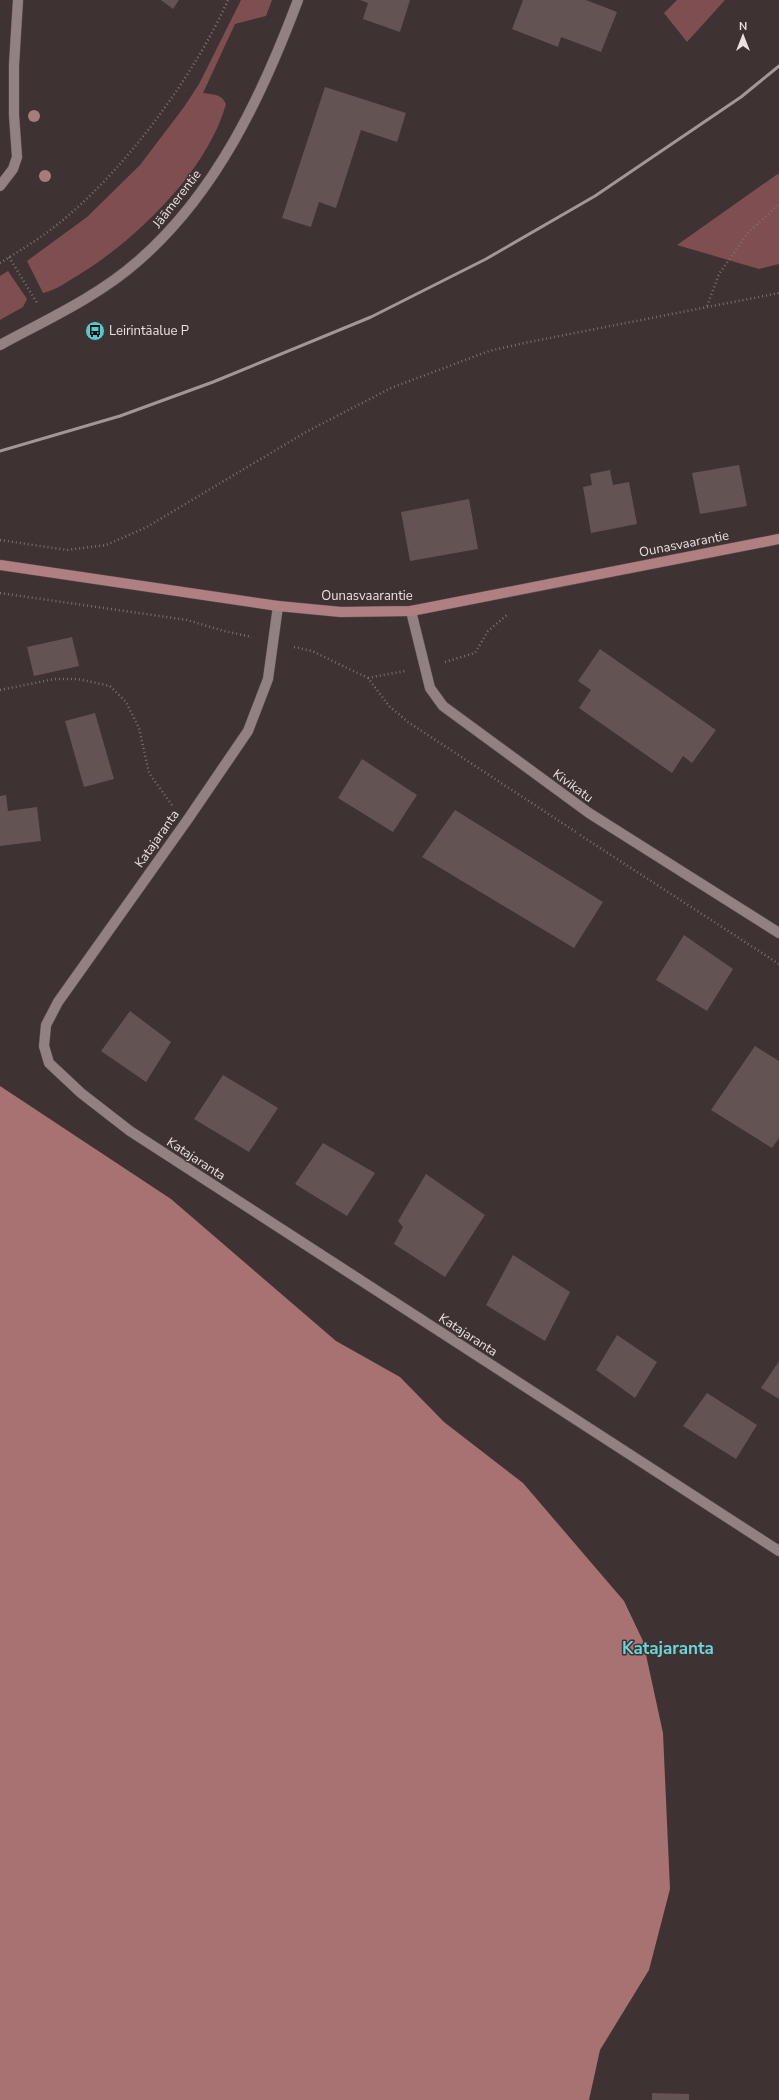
<svg xmlns="http://www.w3.org/2000/svg" width="779" height="2100" font-family="'Nunito Sans',sans-serif">
<style>
.green{fill:#7f4e50}
.water{fill:#a87172}
.building{fill:#635453}
.lines{fill:none;stroke-linecap:round;stroke-linejoin:round}
.lane-casing{stroke:#5d5151;stroke-width:11}
.street-casing{stroke:#5d5151;stroke-width:11}
.secondary-casing{stroke:#5d5151;stroke-width:11}
.path{stroke:#7c7070;stroke-width:2.5;stroke-dasharray:1 3;stroke-linecap:butt}
.lane{stroke:#918181;stroke-width:10}
.street{stroke:#918181;stroke-width:10}
.secondary{stroke:#af7f81;stroke-width:10}
.rail{stroke:#a29797;stroke-width:3}
.tree{fill:#a87c7c}
.labels{text-anchor:middle;dominant-baseline:central;stroke-width:3;stroke-linejoin:round;paint-order:stroke}
.street-label{font-size:13px;fill:#eae1e1;stroke:#3f3232}
.poi-label{font-size:13px;fill:#eae1e1;stroke:#3f3232;text-anchor:start}
.district-label{font-size:17px;font-weight:bold;fill:#6ad7da;stroke:#3f3232}
</style>
<rect width="100%" height="100%" fill="#3f3232"/>
<!-- green -->
<path class="green" d="M241,0H272L266,16L235,24L203,93C213,95 221,93 226,104C208,170 137,239 80,274C68,281 57,290 43,293L27,261L87,217L140,165L184,107L199,84Z
M677,0H725L687,42L664,13Z
M779,173V264L759,269L677,245Z
M8,271L27,299L23,307L0,320V276Z"/>
<!-- water -->
<path class="water" d="M0,1086L171,1199L336,1341L400,1377L444,1422L523,1483L624,1601L643,1641L663,1733L670,1889L649,1970L600,2050L589,2100H0Z"/>
<!-- building -->
<path class="building" d="M161,0H179L173,9Z
M360,0H410L400,32L363,19L368,3Z
M523,0H586L617,12L601,52L561,37L558,47L512,29Z
M325,87L406,113L397,142L361,130L336,208L319,202L311,227L282,218Z
M739,465L747,506L700,514L692,473Z
M610,470L613,485L629,482L637,524L591,533L583,487L592,485L590,474Z
M469,499L478,549L410,561L401,512Z
M72,637L79,666L34,676L27,647Z
M600,649L716,730L692,763L683,756L672,773L579,708L591,690L578,681Z
M95,713L114,779L84,787L65,721Z
M362,759L417,795L393,832L338,798Z
M6,795L8,811L37,807L41,841L0,846V796Z
M455,810L603,902L574,948L422,857Z
M684,935L733,969L707,1011L656,980Z
M130,1011L171,1042L146,1082L101,1051Z
M755,1046L779,1061V1138L772,1148L711,1110Z
M223,1075L278,1108L249,1152L194,1119Z
M323,1143L375,1173L347,1216L295,1184Z
M426,1174L485,1215L445,1277L394,1244L403,1227L398,1221Z
M513,1255L570,1292L545,1341L486,1305Z
M617,1335L657,1362L635,1398L596,1370Z
M779,1361V1399L761,1388Z
M707,1393L757,1425L736,1459L683,1426Z
M652,2093L689,2094V2100H652Z"/>
<g class="lines">
<defs>
<path id="lane" d="M0,186L13,169L17,157L14,115V65L18,0"/>
<path id="street" d="M0,345C46,320 97,297 137,262C216,194 262,96 298,0
M278,606L268,679L248,731L188,819L58,1002L46,1025L44,1046L49,1063L81,1093L130,1131L779,1551
M411,611L430,688L443,706L589,813L779,933"/>
<path id="secondary" d="M0,565L278,606L341,612L411,611L779,539"/>
</defs>
<!-- lane casing -->
<use href="#lane" class="lane-casing"/>
<!-- street casing -->
<use href="#street" class="street-casing"/>
<!-- secondary casing -->
<use href="#secondary" class="secondary-casing"/>
<!-- path -->
<path class="path" d="M9,257L37,303
M0,263C21,250 44,236 63,220C127,167 194,76 228,0
M707,306L719,274L748,233L779,204
M0,540L67,550L106,545L145,528L306,432L391,388L489,351L529,342L779,293
M0,593L187,620L224,631L252,637
M294,647L312,651L368,678L389,706L408,722L576,832
M445,662L475,653L488,631L508,614
M368,678L405,671
M0,690L55,679H78L110,686L126,702L139,728L149,773L172,805
M580,835L779,964"/>
<!-- lane -->
<use href="#lane" class="lane"/>
<!-- street -->
<use href="#street" class="street"/>
<!-- secondary -->
<use href="#secondary" class="secondary"/>
<!-- rail -->
<path class="rail" d="M0,451L120,416L213,382L371,317L486,259L595,196L741,97L779,66"/>
</g>
<!-- trees -->
<g class="tree">
<circle cx="34" cy="116" r="6"/>
<circle cx="45" cy="176" r="6"/>
</g>
<!-- icons -->
<defs>
<symbol id="bus-disc" viewBox="-11 -11 22 22"><circle r="9.5" fill="#52ccd0" stroke="#3f3232"/><path d="M-5-6H5V4H4V6H2V4H-2V6H-4V4H-5ZM-3.5-4V0h7V-4ZM-3.5 1.2v1.5H-2V1.2ZM2 1.2v1.5H3.5V1.2Z" fill="#111"/></symbol>
</defs>
<g fill-rule="evenodd">
<use href="#bus-disc" x="84" y="320" width="22" height="22"/>
</g>
<g class="labels">
<!-- street labels -->
<g class="street-label">
<text transform="translate(177 199) rotate(-52)">Jäämerentie</text>
<text transform="translate(684 544) rotate(-11)">Ounasvaarantie</text>
<text x="367" y="596">Ounasvaarantie</text>
<text transform="translate(573 786) rotate(36)">Kivikatu</text>
<text transform="translate(157 839) rotate(-55)">Katajaranta</text>
<text transform="translate(196 1159) rotate(33)">Katajaranta</text>
<text transform="translate(468 1335) rotate(33)">Katajaranta</text>
</g>
<!-- poi labels -->
<g class="poi-label">
<text x="109" y="331">Leirintäalue P</text>
</g>
<!-- district labels -->
<g class="district-label">
<text x="668" y="1648">Katajaranta</text>
</g>
</g>
<!-- north arrow -->
<g transform="translate(743 36)" stroke="#3f3232" stroke-width="3" paint-order="stroke">
<path d="M0-3L7 15L0 10L-7 15Z" fill="#eae1e1"/>
<text y="-6" font-size="11" font-weight="bold" text-anchor="middle" fill="#eae1e1">N</text>
</g>
</svg>
